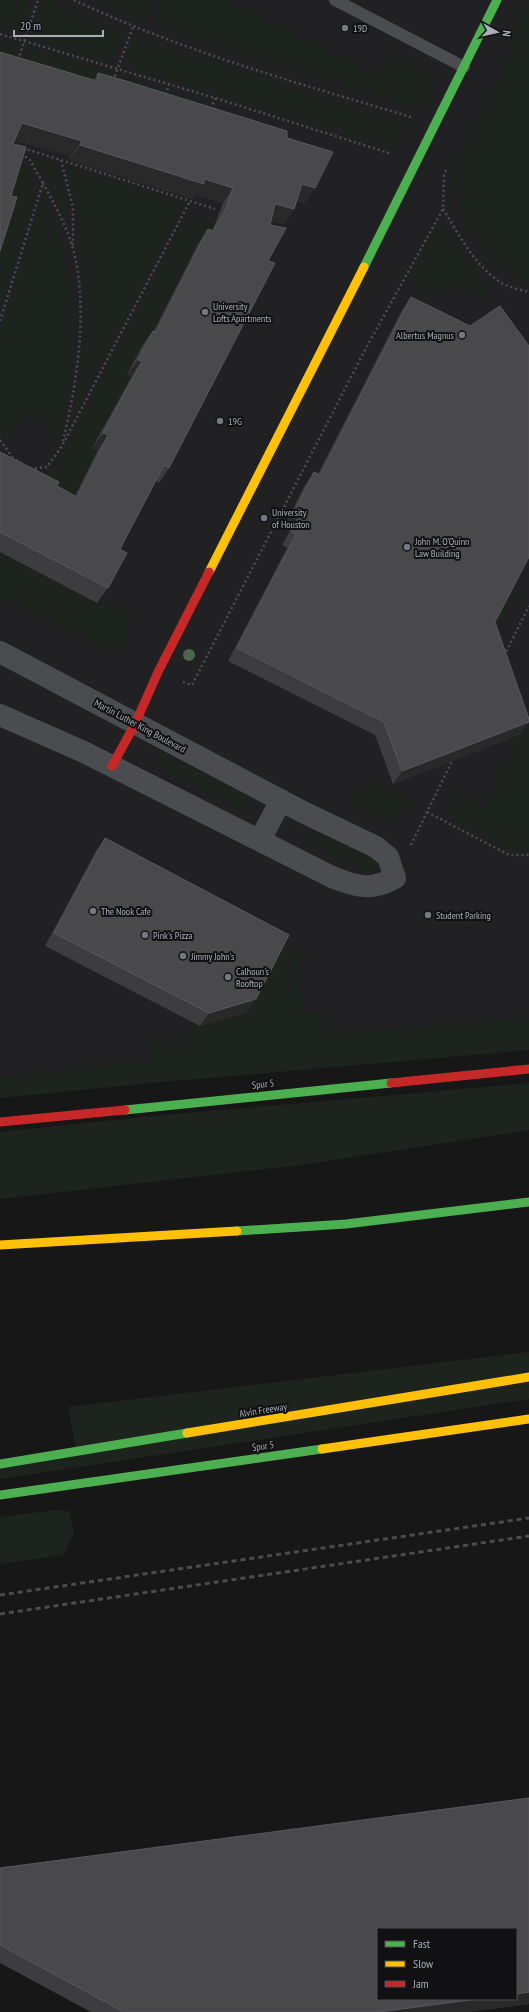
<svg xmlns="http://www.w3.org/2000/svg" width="529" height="2012" font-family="'PT Sans Narrow',sans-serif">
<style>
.built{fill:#212123}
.green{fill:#1d241e}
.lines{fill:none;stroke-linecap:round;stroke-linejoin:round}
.path{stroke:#4d4e52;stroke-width:2.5;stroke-dasharray:2 3;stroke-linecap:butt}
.lane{stroke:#4b4c50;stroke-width:12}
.street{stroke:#4b4c50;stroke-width:22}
.fast{stroke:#4caf50;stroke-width:9}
.slow{stroke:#ffc107;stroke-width:9}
.jam{stroke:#c62828;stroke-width:9}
.rail{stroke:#4b4c4f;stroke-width:3;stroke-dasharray:5 4;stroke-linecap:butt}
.tree{fill:#506451}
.wall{fill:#3d3d3f}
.shaded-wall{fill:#29292a}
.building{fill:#49494c;stroke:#58595d}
.poi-dot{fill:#757880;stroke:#111113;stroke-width:1.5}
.labels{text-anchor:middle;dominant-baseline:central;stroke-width:4;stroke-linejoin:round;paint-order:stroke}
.poi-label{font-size:10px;fill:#a8adb8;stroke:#111113;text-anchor:start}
.street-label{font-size:10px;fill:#a8adb8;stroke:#111113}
</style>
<rect width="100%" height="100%" fill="#171717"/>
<!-- built -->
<path class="built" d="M0,0H529V1036L0,1089Z"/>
<!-- green -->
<path class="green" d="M0,0H29L19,33L0,27Z
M44,0H55L75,13L122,33L112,63L32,38Z
M97,0H153L147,17L138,19Z
M162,0H230L380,75L392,53C410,62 431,67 435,89L424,110L159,27C152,19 159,9 162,0Z
M529,2V283L511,276L492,260L465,222L450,175L502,71Z
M134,37L405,124L393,147L125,66Z
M0,40L16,45L7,72L0,70Z
M28,47L110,72L104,93L19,76Z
M122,76L161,88L155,108L115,96Z
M172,92L208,102L201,123L165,112Z
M33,157L53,161L62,185L68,211L61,210L48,180Z
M16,162L25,165L37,185L0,306V233Z
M67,167L184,203L74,416C77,392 82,368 84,344C90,284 80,224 67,167Z
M44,193C52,216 62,238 67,262C76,307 76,354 67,398C64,417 62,435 51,450H46C62,423 24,395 8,436L0,433V335Z
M186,219L215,224L203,247L198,244L146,347L127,374L132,376L92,448L98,450L67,512L43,495Z
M440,225L447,229L488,288L478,295L471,285L463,290L459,284L445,293L441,285L424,296L410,278L437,227Z
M0,552L97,603L137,612L115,654L0,595Z
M509,590L516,594L490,646L486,635Z
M529,721V850C508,852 493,843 477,832C469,826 458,822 449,818L462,793L485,806Z
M160,749L245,793L246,797L241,807H236L153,765Z
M368,777L411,800C404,829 372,817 354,809L353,805Z
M315,829L320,830L372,858L376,863L375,871L367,873L310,845L308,841Z
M282,945L303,956L297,970L301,1013L329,1011L331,1033L529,1018V1050L152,1083L0,1098V1077L151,1060L150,1035L178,1049L192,1024L249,1006Z
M529,1083V1130L301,1165L0,1199V1132L153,1116Z
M529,1352V1399L0,1479V1464L77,1455L68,1407Z
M56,1510L69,1511L74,1533L64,1555L0,1564V1517Z"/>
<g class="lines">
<!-- path -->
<path class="path" d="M74,0C182,51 297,83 411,117
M0,34L215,98L392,154
M18,60L38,0
M113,81L133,27
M166,95L169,84
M211,109L215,98
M23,148L215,209
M61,160L73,207V246
M43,183C54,204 67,226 73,249C89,307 77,384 63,441
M443,209C460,236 476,269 505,285C512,288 522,290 529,292
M0,321L43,183L30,160L22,154
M0,440L13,458L24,465
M30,469L47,467L62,446L190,201
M504,656L529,606
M183,682L192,685L366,348L443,209L444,175L447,168
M427,812L509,855H529
M411,845L452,761"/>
<!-- lane -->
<path class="lane" d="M335,0L464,67"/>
<!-- street -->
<path class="street" d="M0,652L303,812L376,847L388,857L395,878C371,891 357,887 332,877L84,752L0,715
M260,840L281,800"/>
<!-- fast -->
<path class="fast" d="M364,267L497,0
M125,1110L391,1083
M237,1231L346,1224L529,1202
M0,1464L187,1433
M0,1495L322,1449"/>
<!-- slow -->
<path class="slow" d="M209,572L364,267
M0,1245L237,1231
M187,1433L529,1377
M322,1449L529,1419"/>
<!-- jam -->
<path class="jam" d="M112,766L135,724L158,672L209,572
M391,1083L529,1069
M0,1122L125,1110"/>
<!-- rail -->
<path class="rail" d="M0,1595L529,1518
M0,1614L529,1536"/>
</g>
<!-- trees -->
<circle class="tree" cx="189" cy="655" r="6"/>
<!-- wall -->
<path class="wall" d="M0,52L94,80L98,73L287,138L305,203L297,201L294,209L284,224L271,221L270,225L268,261L169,468L159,483L156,481L120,549L108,588L97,603L0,552V452L57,486L75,496L98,450L92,448L132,376L127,375L142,346L153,331H154L198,244L208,229L212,231L215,224L223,203L196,195L193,199L69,160L71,156L14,140L13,144L11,196L0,251Z
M411,297L495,622L521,734L393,784L375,735L228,661L287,548L282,545L294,523L287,521L305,485L314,472L318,474L402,310Z
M105,838L247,1012L200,1026L45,946L96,851Z
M529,1798V2004L468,2012H91L0,1963V1868Z"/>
<!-- shaded-wall -->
<path class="shaded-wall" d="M22,123L82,141L71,156L11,139Z
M80,145L204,179L233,188L223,203L196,195L193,199L69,160Z
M302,184L315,188L305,203L292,199Z
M275,204L294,209L284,224L265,219Z
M138,360L142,361L132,376L127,375Z
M103,433L108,435L98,450L92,448Z
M296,508L303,510L294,523L287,521Z
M529,722L521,734L393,784L402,771Z
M256,999L247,1012L200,1026L209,1013Z
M529,1992V2004L468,2012H379L477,1999H516V1994Z"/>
<!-- building -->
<path class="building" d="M0,52L97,81L98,73L126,81L287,131V138L333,152L315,188L302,184L294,209L275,204L270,225L286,228L268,261L275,263L169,468L164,465L120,549L127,553L108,588L0,532V452L59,482L57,486L77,497L108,435L103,433L142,361L138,360L153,331L156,332L208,229L213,231L226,209L233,188L204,179V184L80,145L82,141L22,123L13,144L26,147L11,196L17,197L0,251Z
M411,297L470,326L500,306L529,346V557L495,622L529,719V722L402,771L384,722L237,648L296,535L291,532L303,510L296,508L314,472L320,475Z
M105,838L289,935L256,999L209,1013L54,933Z
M529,1798V1992L516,1994V1929H378V1999H477L379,2012H124L0,1945V1868Z"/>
<!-- markers -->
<g class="poi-dot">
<circle cx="345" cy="28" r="4"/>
<circle cx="205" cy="312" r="4"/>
<circle cx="462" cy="335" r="4"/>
<circle cx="220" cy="421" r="4"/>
<circle cx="264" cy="518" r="4"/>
<circle cx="407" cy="547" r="4"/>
<circle cx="93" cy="911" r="4"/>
<circle cx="428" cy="915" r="4"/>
<circle cx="145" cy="935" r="4"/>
<circle cx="183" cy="956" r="4"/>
<circle cx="228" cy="977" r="4"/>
</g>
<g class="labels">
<!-- poi labels -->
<g class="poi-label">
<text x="353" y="28">19D</text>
<text x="213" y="306">University<tspan x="213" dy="12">Lofts Apartments</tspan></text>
<text x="454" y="335" text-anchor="end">Albertus Magnus</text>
<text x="228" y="421">19G</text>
<text x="272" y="512">University<tspan x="272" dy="12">of Houston</tspan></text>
<text x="415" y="541">John M. O’Quinn<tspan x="415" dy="12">Law Building</tspan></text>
<text x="101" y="911">The Nook Cafe</text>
<text x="436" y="915">Student Parking</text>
<text x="153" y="935">Pink's Pizza</text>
<text x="191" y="956">Jimmy John's</text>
<text x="236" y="971">Calhoun's<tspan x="236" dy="12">Rooftop</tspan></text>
</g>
<!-- street labels -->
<g class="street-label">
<text transform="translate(140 726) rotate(28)">Martin Luther King Boulevard</text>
<text transform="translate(263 1084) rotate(-6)">Spur 5</text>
<text transform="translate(263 1410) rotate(-9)">Alvin Freeway</text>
<text transform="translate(263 1446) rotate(-8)">Spur 5</text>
</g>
</g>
<!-- legend -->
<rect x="377" y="1928" width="140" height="72" fill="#111113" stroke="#4d4f55"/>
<rect x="385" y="1941" width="20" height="6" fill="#4caf50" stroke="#4d4f55"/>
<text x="413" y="1948" font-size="12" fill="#a8adb8">Fast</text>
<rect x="385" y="1961" width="20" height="6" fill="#ffc107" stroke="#4d4f55"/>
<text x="413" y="1968" font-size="12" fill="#a8adb8">Slow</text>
<rect x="385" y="1981" width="20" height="6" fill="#c62828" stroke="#4d4f55"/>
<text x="413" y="1988" font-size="12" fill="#a8adb8">Jam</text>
<!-- north arrow -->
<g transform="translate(497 32) rotate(98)" stroke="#111113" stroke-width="3" paint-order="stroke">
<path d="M0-3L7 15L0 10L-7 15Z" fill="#a8adb8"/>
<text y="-6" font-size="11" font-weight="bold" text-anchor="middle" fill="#a8adb8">N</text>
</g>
<!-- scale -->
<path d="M14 30v6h89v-6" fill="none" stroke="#a8adb8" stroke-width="2"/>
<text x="20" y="30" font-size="12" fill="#a8adb8" stroke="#111113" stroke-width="3" paint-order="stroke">20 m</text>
</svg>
